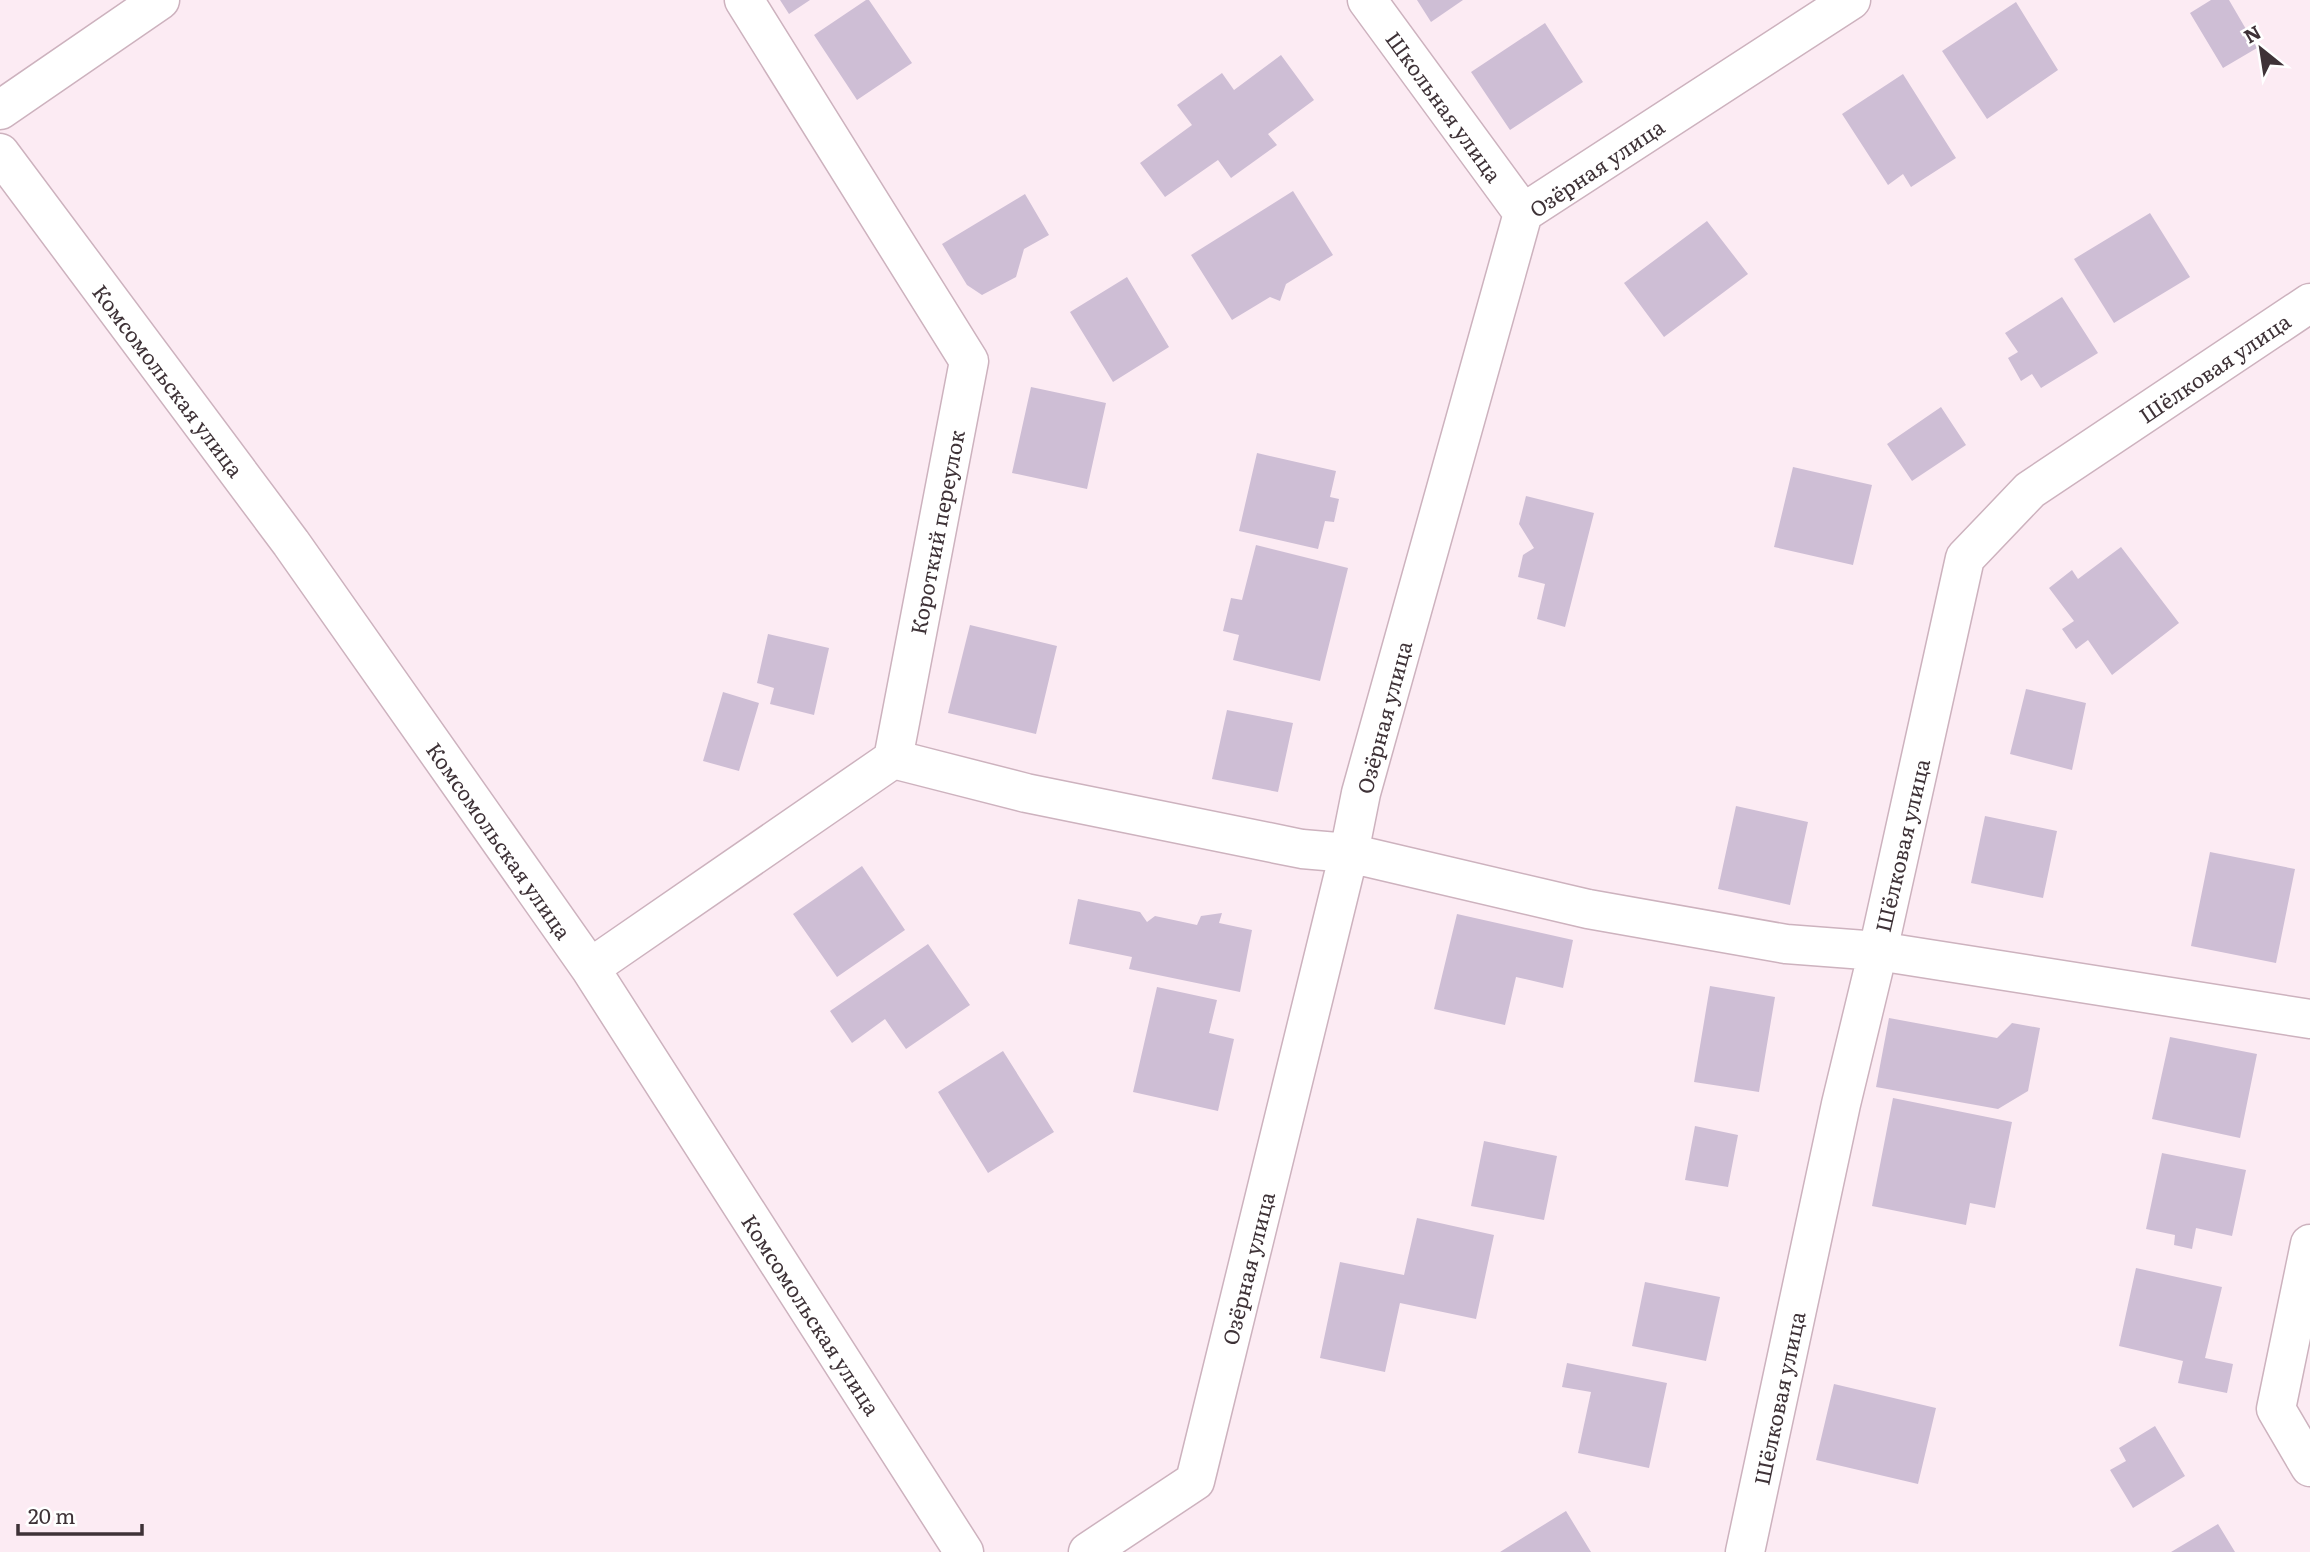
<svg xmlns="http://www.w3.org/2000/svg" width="2310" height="1552" font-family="Literata,serif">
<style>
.building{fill:#cebed5}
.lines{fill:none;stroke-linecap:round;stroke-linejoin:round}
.minor-casing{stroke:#cdb2be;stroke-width:41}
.minor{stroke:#fff;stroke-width:38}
.labels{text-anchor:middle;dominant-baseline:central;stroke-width:5;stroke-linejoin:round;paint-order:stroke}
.street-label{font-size:21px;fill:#3e3237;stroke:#fff}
</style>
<rect width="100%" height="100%" fill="#fcebf3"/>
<!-- building -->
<path class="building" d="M780,0H810L789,14Z
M866,0H869L912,63L857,100L814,35Z
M1417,0H1463L1431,22Z
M2211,0H2229L2257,48L2223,68L2190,13Z
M2016,2L2058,70L1987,119L1942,51Z
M1545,23L1583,82L1510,130L1471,72Z
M1281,55L1314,100L1268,134L1277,145L1231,178L1218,160L1165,197L1140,163L1192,125L1177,105L1222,73L1234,90Z
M1903,74L1956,158L1911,187L1903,174L1888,185L1842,114Z
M1293,191L1333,255L1286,284L1280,301L1270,297L1232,320L1191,255Z
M1025,194L1049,235L1024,249L1016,277L982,295L967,285L942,244Z
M2150,213L2190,277L2114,323L2074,259Z
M1707,221L1748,274L1664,337L1624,283Z
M1127,277L1169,347L1113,382L1070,312Z
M2062,297L2098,353L2041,388L2032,374L2021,381L2008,358L2018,352L2005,333Z
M1031,387L1106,403L1087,489L1012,473Z
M1941,407L1966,445L1912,481L1887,444Z
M1257,453L1336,471L1330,497L1339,499L1334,522L1325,521L1318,549L1239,531Z
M1793,467L1872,485L1853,565L1774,547Z
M1526,496L1594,513L1565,627L1537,619L1545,584L1518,577L1523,555L1534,548L1519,524Z
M1256,545L1348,568L1320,681L1233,660L1239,635L1223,631L1231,598L1242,600Z
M2121,547L2179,623L2112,675L2088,640L2076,649L2062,629L2074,621L2049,588L2072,570L2078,579Z
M970,625L1057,646L1036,734L948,713Z
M768,634L829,648L814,715L770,704L774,688L757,683Z
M2026,689L2086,703L2072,770L2010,754Z
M723,692L759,703L739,771L703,761Z
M1227,710L1293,723L1278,792L1212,779Z
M1736,806L1808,822L1790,905L1718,889Z
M1985,816L2057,831L2043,898L1971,883Z
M2210,852L2295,869L2276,963L2191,946Z
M862,866L905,930L837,977L793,914Z
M1078,899L1140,912L1147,922L1155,916L1197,925L1201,916L1222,913L1219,923L1252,930L1240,992L1129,969L1132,957L1069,944Z
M1457,914L1573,940L1563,988L1516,977L1505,1025L1434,1009Z
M928,944L970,1005L906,1049L885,1019L852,1043L830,1011Z
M1710,986L1775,997L1759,1092L1694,1082Z
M1157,987L1217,1000L1209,1033L1234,1039L1218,1111L1133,1092Z
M1889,1018L1997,1038L2012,1023L2040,1028L2028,1091L1998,1109L1876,1087Z
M2170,1037L2257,1054L2240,1138L2152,1119Z
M1003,1051L1054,1132L988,1173L938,1092Z
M1893,1098L2012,1122L1995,1208L1970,1203L1966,1225L1872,1206Z
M1695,1126L1738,1135L1728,1187L1685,1180Z
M1484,1141L1557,1156L1544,1220L1471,1206Z
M2162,1153L2246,1170L2232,1236L2196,1228L2192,1249L2174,1245L2175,1235L2146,1229Z
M1417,1218L1494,1235L1476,1319L1400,1303L1385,1372L1320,1358L1340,1262L1404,1275Z
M2136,1268L2222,1287L2205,1358L2233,1364L2227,1393L2178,1383L2183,1361L2119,1346Z
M1645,1282L1720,1297L1706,1361L1632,1346Z
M1567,1363L1667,1383L1649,1468L1578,1453L1591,1392L1562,1387Z
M1834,1384L1936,1408L1918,1484L1816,1460Z
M2155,1426L2185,1476L2133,1508L2110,1470L2126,1461L2119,1448Z
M1566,1511L1591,1552H1500Z
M2218,1524L2235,1552H2171Z"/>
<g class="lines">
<defs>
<path id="minor" d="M1367,0L1523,213
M0,110L160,0
M0,153L291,543L590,968L964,1552
M893,759L1026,793L1302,849L1349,853L1588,909L1786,944L1878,951L2310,1019
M590,968L893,759L969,361L744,0
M2310,1244L2276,1409L2310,1467
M1088,1552L1195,1481L1349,853L1361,793L1523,213L1851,0
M1745,1552L1841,1104L1878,951L1965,558L2030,490L2310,303"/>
</defs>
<!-- minor casing -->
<use href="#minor" class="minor-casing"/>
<!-- minor -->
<use href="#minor" class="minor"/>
</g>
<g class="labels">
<!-- street labels -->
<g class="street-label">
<text transform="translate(1445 106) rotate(54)">Школьная улица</text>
<text transform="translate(1596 167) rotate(-34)">Озёрная улица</text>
<text transform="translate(2214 367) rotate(-34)">Шёлковая улица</text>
<text transform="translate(169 380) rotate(53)">Комсомольская улица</text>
<text transform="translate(936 532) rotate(-79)">Короткий переулок</text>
<text transform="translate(1383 717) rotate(-75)">Озёрная улица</text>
<text transform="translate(500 840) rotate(55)">Комсомольская улица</text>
<text transform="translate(1901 845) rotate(-77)">Шёлковая улица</text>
<text transform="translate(1247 1268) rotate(-76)">Озёрная улица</text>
<text transform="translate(812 1314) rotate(57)">Комсомольская улица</text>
<text transform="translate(1778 1398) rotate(-78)">Шёлковая улица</text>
</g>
</g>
<!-- north arrow -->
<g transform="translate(2261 49) rotate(330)" stroke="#ffffff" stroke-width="5" paint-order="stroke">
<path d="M0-5L12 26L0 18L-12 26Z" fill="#3e3237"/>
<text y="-10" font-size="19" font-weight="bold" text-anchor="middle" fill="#3e3237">N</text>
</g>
<!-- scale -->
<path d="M18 1524v10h124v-10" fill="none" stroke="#3e3237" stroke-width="3.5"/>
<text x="28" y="1524" font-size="21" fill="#3e3237" stroke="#ffffff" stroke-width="5" paint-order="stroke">20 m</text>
</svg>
